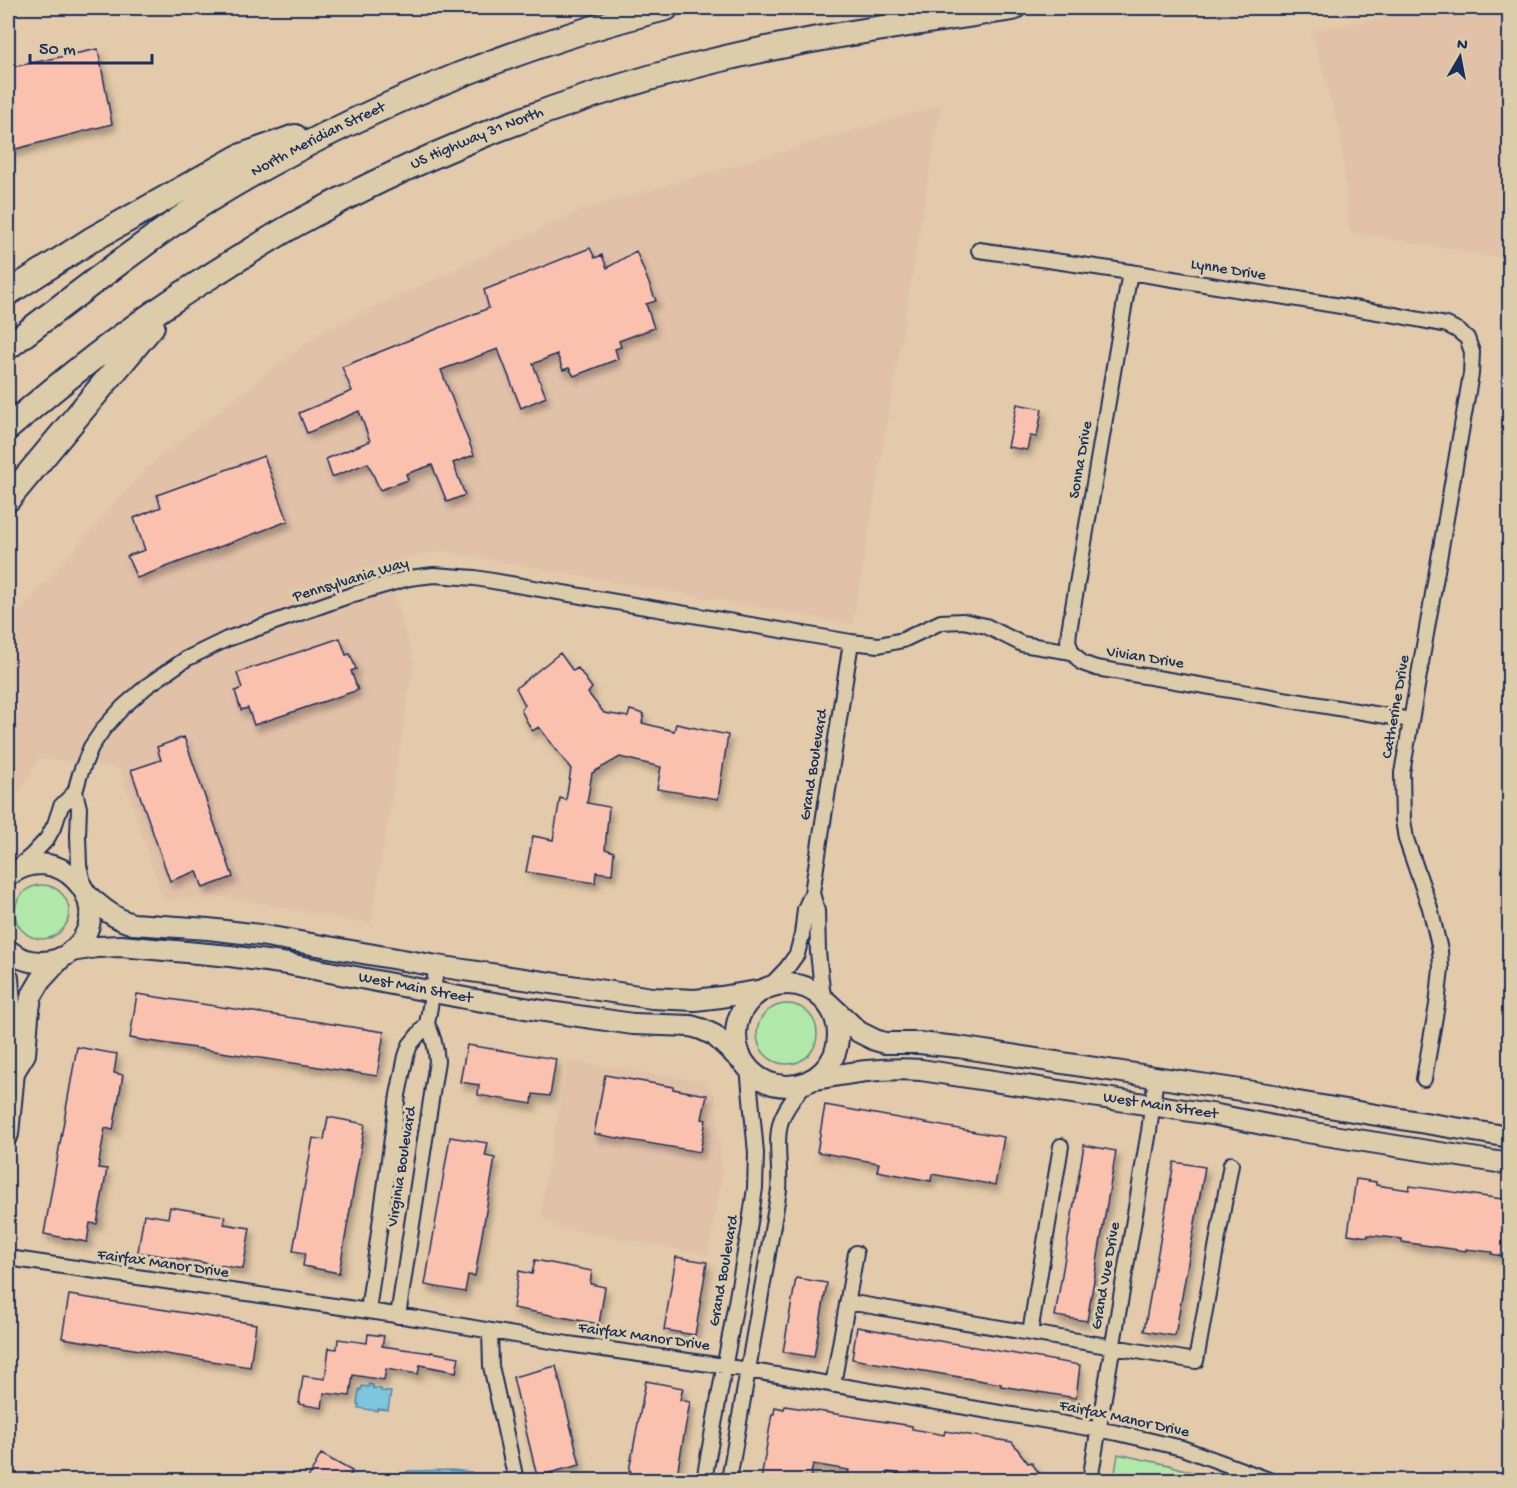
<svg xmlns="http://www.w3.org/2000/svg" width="1517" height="1488" font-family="'Gochi Hand',sans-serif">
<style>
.built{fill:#e2c1a9}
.green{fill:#b1e7a8;stroke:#668b83;stroke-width:1.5}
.water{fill:#7ec6de;stroke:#568aab;stroke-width:1.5}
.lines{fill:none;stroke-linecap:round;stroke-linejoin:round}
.shore{stroke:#436b91;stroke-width:1.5}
.building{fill:#fac1af;stroke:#1b2f5e;stroke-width:1.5;filter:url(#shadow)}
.minor-casing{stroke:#1b2f5e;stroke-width:18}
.secondary-casing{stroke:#1b2f5e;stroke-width:24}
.motorway-casing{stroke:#1b2f5e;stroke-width:28}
.minor{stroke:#ddcca9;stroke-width:14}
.secondary{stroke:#ddcca9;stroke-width:20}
.motorway{stroke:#ddcca9;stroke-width:24}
.labels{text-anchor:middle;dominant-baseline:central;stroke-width:6;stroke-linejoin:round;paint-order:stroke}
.street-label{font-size:16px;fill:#1b2f5e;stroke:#ddcca9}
</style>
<defs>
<filter id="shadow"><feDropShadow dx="3.5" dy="6" stdDeviation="3" flood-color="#0004"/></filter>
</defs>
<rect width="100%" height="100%" fill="#e3caaa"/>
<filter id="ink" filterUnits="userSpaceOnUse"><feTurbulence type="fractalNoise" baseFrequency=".0167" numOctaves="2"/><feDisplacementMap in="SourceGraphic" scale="12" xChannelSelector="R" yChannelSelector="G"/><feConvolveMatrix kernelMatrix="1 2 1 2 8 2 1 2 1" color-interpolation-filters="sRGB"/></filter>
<g filter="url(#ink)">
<!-- built -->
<path class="built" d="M1437,8H1509V259L1350,232L1340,132L1311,31Z
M941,105L853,624L440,551L386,564L414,662L371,924L225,897L163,899L120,768L40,758L8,813V625L146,468L318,334L579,211Z
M568,1061L702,1081L715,1094L722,1177L708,1255L557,1227L542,1217L543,1195Z"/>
<!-- green -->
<path class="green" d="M15 912a27 27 0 1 1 54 0a27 27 0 1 1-54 0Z
M757 1034a30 30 0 1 1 60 0a30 30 0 1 1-60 0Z
M1118,1454L1169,1465L1218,1480H1114Z"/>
<!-- water -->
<path class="water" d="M369,1384L373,1385V1388L381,1389V1391L391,1392L388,1410L378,1409L377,1411L358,1408L359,1404H357L359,1389L361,1390L362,1386L368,1387Z
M452,1470L471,1472L485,1480H397L408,1471Z"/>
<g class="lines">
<!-- shore -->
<path class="shore" d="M406,1480L411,1477C428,1477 458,1473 473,1480"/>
</g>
<!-- building -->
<path class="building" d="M98,49L112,124L8,151V68Z
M590,248L595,258L602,255L607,268L636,251L656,301L646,304L654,328L619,341L621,347L615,349L618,359L574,376L569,368L563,370L557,354L533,364L546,397L521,408L498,349L441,370L474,455L453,463L465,495L447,502L432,465L406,474L408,480L380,490L368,463L332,477L326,459L370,441L359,411L307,433L299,413L352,391L342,367L489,308L484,290Z
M1017,404L1042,409L1037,437L1030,436L1027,450L1008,447Z
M264,456L288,521L137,578L127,556L145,550L134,518L161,507L157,495Z
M340,638L346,655L350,654L356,669L351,671L358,690L254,725L248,708L241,710L235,691L242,688L237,673Z
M560,653L573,671L578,668L592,688L588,693L604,713L628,717L630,710L644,714L642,723L674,731L676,724L728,735L718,799L657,789L661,767L620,757L592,773L587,803L609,807L605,849L614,852L612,874L596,872L595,883L526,872L533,836L553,840L560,798L566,800L571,769L539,727L532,731L521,710L525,705L516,688Z
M184,737L233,877L203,888L197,871L170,881L131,770L161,760L157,747Z
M137,994L384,1032L377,1076L130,1038Z
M467,1045L556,1059L550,1096L533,1094L532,1104L478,1095L479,1085L460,1082Z
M77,1047L117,1054L114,1073L123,1075L113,1130L105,1128L98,1168L107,1169L97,1224L90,1223L87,1242L44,1234Z
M605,1075L673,1087V1089L707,1095L702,1119L706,1120L700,1152L594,1134Z
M825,1105L1004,1137L995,1185L932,1174L931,1181L877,1171L879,1163L817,1152Z
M328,1117L365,1124L339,1273L303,1266L305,1253L293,1251L313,1138L324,1140Z
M450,1137L488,1143L485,1156L495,1158L475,1276L468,1275L465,1292L425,1285Z
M1084,1145L1116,1151L1087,1321L1055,1316Z
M1174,1162L1205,1167L1175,1336L1144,1331Z
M1356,1179L1376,1182V1185L1409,1190L1410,1186L1509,1200L1508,1257L1491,1254L1492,1252L1466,1249V1251L1402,1242V1239L1368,1235V1237L1348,1234Z
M170,1207L225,1216L224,1224L250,1228L243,1269L138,1252L144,1214L168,1218Z
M676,1257L707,1262L695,1335L664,1330Z
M535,1260L592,1271L590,1284L605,1287L599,1324L513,1308L519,1271L532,1274Z
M796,1278L827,1283L814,1357L783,1352Z
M69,1295L256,1324L250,1367L62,1338Z
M857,1327L1080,1365L1076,1398L1001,1386V1384L852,1359Z
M368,1334L384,1336L382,1346L431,1353V1352L459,1357L456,1372L420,1365L418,1374L386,1369L384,1380L353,1375L350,1396L324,1393L322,1408L299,1404L303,1376L325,1379L329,1348L337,1349L338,1339L367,1343Z
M556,1366L580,1465L537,1476L513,1377Z
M646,1381L683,1388L680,1400L690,1402L676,1480H630L631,1471H629Z
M785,1406L912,1426V1429L944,1435L945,1431L1012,1442L1028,1463L1031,1462L1044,1480H940L888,1472L887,1480H847L849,1470L813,1464L810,1478L805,1477V1480H761L772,1414H774L775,1407L784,1409Z
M321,1454L352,1471L347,1480H307Z"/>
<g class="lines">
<defs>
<path id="minor" d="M979,250L1130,272L1390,314L1447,325L1457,330L1467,338L1472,352L1471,374L1402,773L1403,820L1406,839L1430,908L1440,950L1441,969L1437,1005L1424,1079
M1072,652L1068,642L1069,631L1130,272
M18,867L32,855L47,839L55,824L61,806L75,792
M84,887L79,865L78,836L79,808L75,792L80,774L91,747L104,728L123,707L147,686L186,659L227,639L354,594L409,578L434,575L475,578L851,642L879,645L903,640L941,622L963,621L986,626L1022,644L1072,652L1082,663L1096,668L1411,720
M812,893L817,911L818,952L823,998
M769,987L787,968L797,954L802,935L805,909L812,893L851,642
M8,1258L416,1318L568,1344L724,1366L1118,1433L1182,1448L1269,1480
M848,1302L1196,1361L1231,1164
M368,1311L398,1095L406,1056L410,1045L427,1024L437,966
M398,1316L437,1061C436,1047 433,1035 427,1024
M490,1331L491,1366L516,1480
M1030,1333L1061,1146
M833,1385L856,1253
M704,1480L748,1236L755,1188L756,1153L748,1067
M729,1480L779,1190C781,1168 774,1138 782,1118C787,1105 797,1094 806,1082
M1090,1480L1149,1131L1156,1077"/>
<g id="secondary">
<path d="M8,876C55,838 117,900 78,945C71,953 61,959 51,961C35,964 20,960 8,950"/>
<path d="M86,894C100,906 114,919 133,924L208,929L260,935L437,966L652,998L695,1000L721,997L763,990"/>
<path id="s1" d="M71,951L97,947L121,946L230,956L288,964L470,999L537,1010L633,1024L691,1026L701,1029L714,1035L746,1065"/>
<path d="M8,978L10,1004L8,1053L14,1072L8,1134"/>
<circle cx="787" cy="1035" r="51"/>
<path d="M827,1002L859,1032L875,1040L885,1043H919L958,1047L1273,1095L1292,1101L1510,1137"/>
<path d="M14,1072L25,1054L28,1017L31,997L41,980L61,958"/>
<path id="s2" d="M810,1080C849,1073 880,1067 921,1070L1217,1115L1288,1129L1510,1164"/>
</g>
<g id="motorway">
<path d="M8,293L91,240L239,157L295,137"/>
<path id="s3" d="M8,347C45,318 83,290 120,262C147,242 174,222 202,204C284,152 372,110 462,74C529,48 596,25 666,8"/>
<path id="s4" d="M8,428C61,382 116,338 175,299C193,286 213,275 231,263C255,249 278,233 303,220C428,152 562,99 701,64C803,38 908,24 1013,8"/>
<path d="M8,499L152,326"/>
</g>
</defs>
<!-- minor casing -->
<use href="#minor" class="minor-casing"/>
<!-- secondary casing -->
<use href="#secondary" class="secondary-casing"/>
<!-- motorway casing -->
<use href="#motorway" class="motorway-casing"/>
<!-- minor -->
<use href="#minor" class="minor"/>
<!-- secondary -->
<use href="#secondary" class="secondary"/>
<!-- motorway -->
<use href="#motorway" class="motorway"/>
</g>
</g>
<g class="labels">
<!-- street labels -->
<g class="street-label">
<text stroke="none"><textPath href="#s4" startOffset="554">US Highway 31 North</textPath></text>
<text stroke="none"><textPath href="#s3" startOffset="374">North Meridian Street</textPath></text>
<text transform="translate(1228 271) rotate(9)">Lynne Drive</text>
<text transform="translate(1082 460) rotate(-80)">Sonna Drive</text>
<text transform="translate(351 581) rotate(-17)">Pennsylvania Way</text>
<text transform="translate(1145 659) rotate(9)">Vivian Drive</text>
<text transform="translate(1397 707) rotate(-80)">Catherine Drive</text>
<text transform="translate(815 765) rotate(-81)">Grand Boulevard</text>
<text stroke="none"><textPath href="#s1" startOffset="348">West Main Street</textPath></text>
<text stroke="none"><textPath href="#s2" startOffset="354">West Main Street</textPath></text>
<text transform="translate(403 1167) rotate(-81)">Virginia Boulevard</text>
<text transform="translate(163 1265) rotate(8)">Fairfax Manor Drive</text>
<text transform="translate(725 1271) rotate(-80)">Grand Boulevard</text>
<text transform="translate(1107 1276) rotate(-80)">Grand Vue Drive</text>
<text transform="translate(644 1338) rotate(8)">Fairfax Manor Drive</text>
<text transform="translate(1124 1420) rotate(12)">Fairfax Manor Drive</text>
</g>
</g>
<!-- margin -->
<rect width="1517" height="1488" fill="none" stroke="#ddcca9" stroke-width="30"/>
<rect x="15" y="15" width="1487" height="1458" fill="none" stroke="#1b2f5e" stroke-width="2" filter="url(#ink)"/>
<!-- north arrow -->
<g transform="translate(1460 57) rotate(10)" stroke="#ddcca9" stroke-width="4.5" paint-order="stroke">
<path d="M0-4.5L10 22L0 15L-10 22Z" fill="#1b2f5e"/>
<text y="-9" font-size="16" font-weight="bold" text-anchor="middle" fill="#1b2f5e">N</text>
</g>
<!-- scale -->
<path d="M30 54v9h122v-9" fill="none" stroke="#1b2f5e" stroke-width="3"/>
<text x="39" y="54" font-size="18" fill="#1b2f5e" stroke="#ddcca9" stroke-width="4.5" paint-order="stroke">50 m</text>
</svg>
